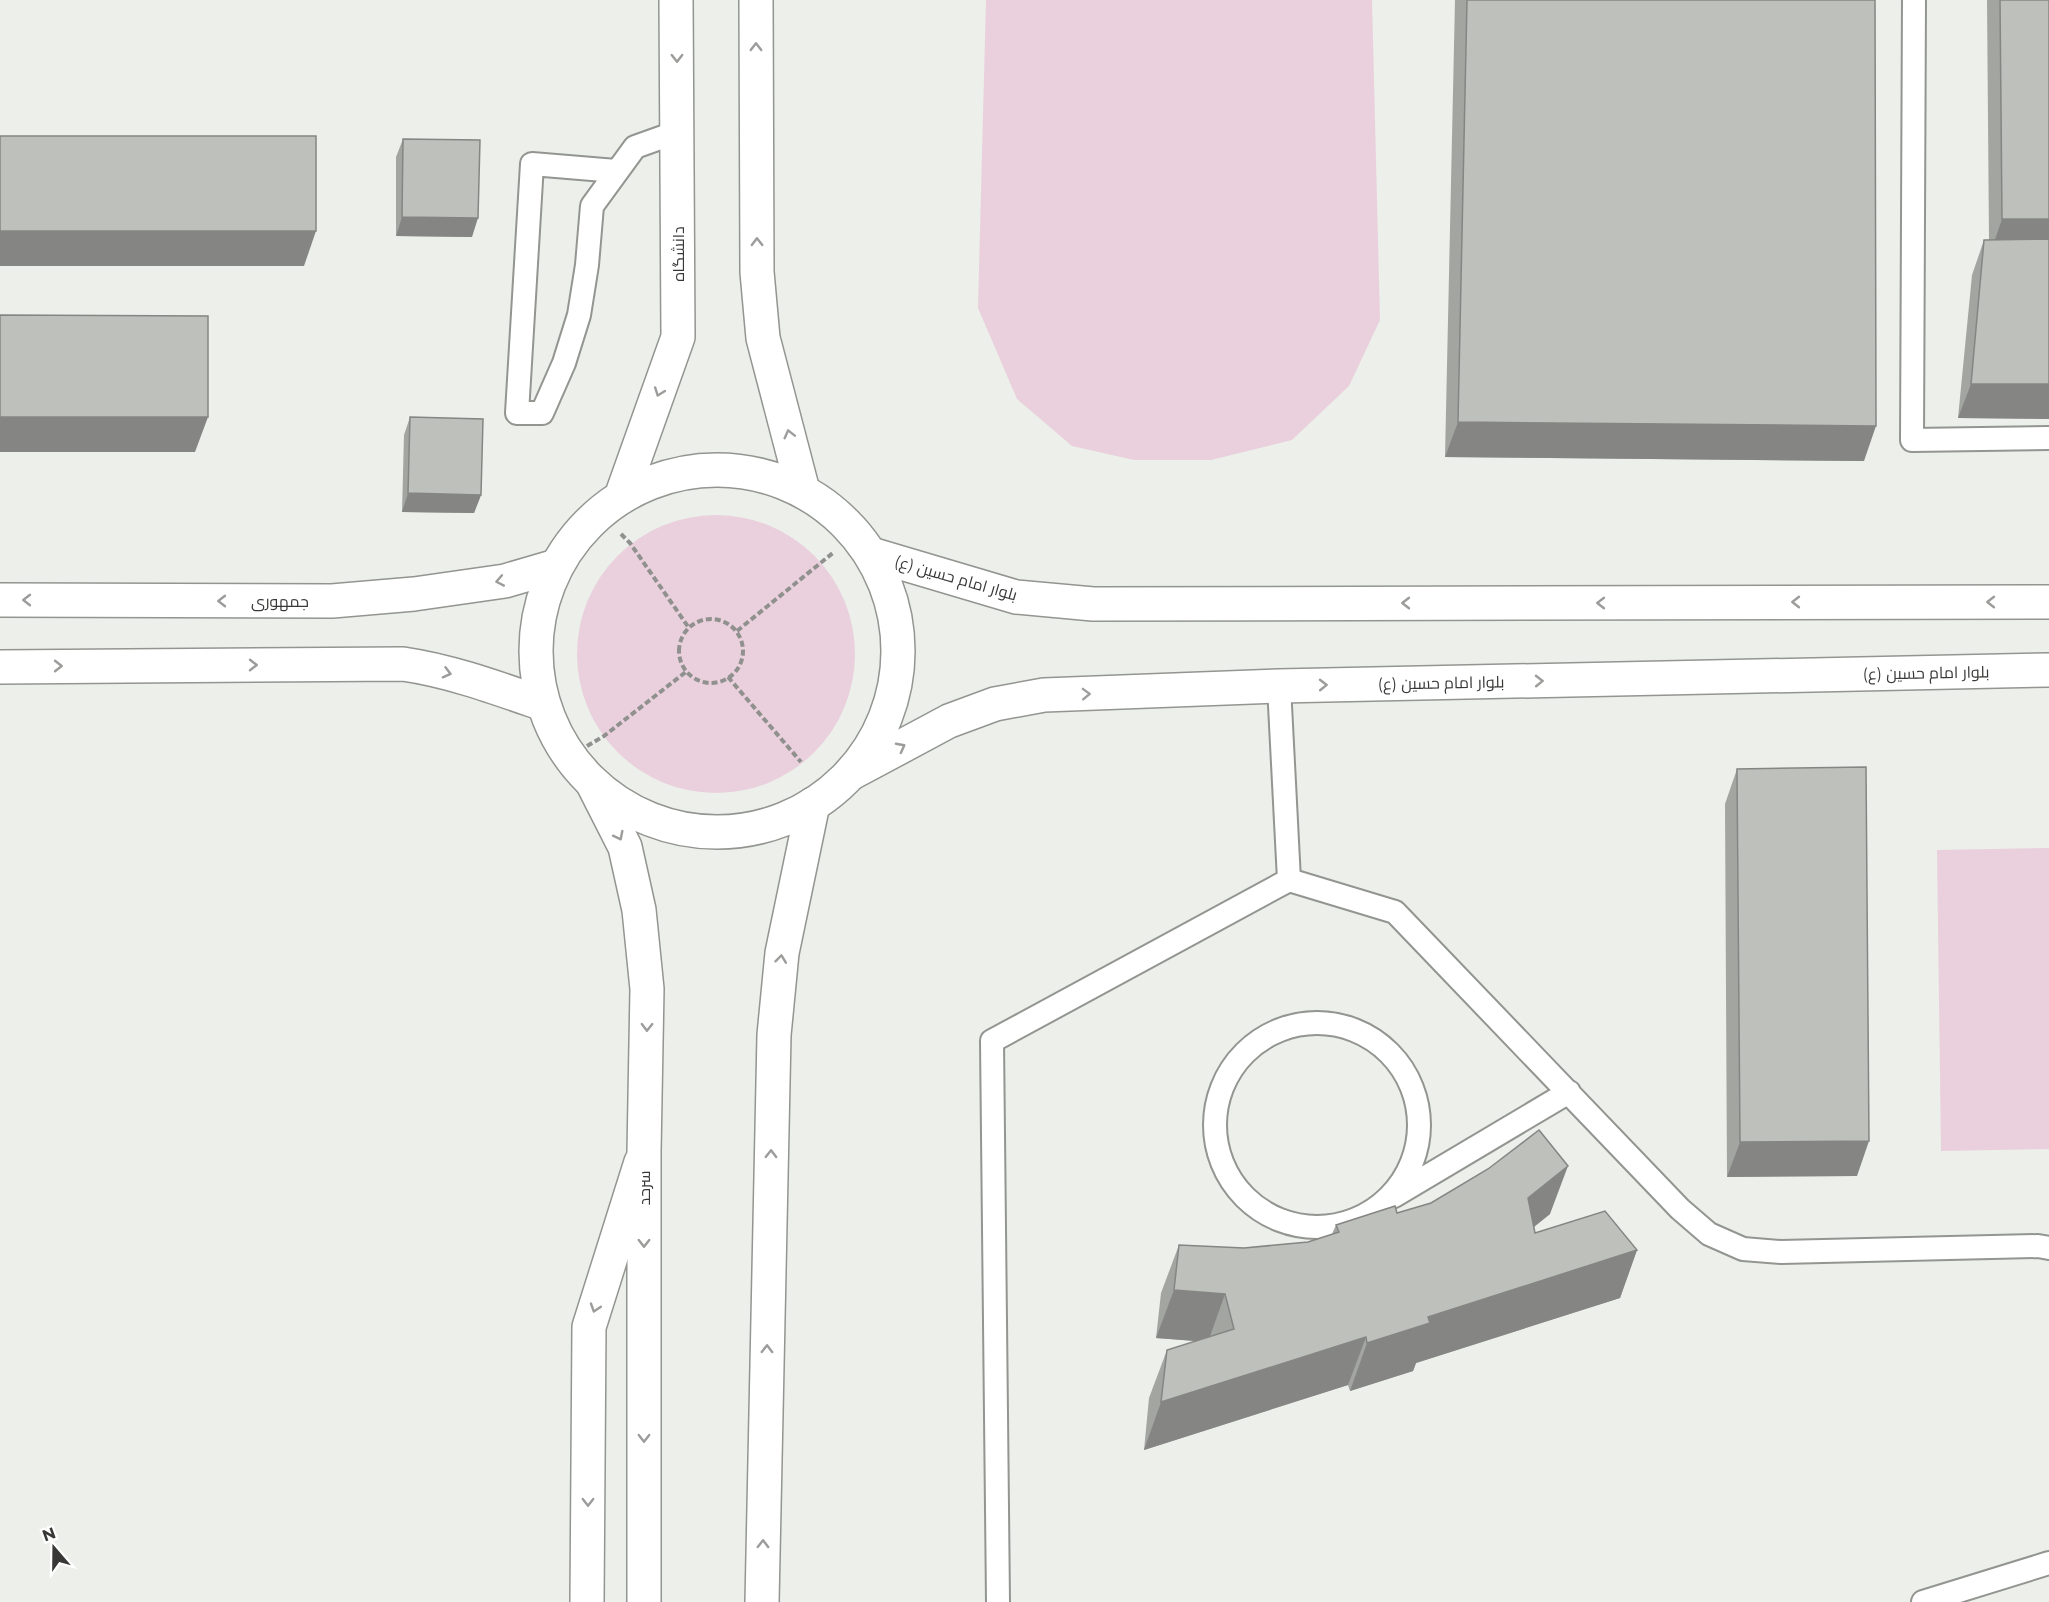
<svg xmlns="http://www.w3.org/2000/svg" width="2049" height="1602" font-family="Montserrat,Cairo,sans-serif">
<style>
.green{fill:#e9d0dc}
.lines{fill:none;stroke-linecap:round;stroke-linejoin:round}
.service-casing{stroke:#939591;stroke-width:26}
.minor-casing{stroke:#939591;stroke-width:36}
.secondary-casing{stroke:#939591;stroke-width:36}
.primary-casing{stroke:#939591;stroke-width:36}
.trunk-casing{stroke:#939591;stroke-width:36}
.path{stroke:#90918e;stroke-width:4;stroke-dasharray:6 3;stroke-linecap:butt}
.service{stroke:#fff;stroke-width:22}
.minor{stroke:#fff;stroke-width:33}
.secondary{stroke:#fff;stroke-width:33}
.primary{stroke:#fff;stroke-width:33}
.trunk{stroke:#fff;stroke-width:33}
.wall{fill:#a3a5a1}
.shaded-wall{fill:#858683}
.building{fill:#bec0bb;stroke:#858683;stroke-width:1.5}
.oneway{stroke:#9c9c9b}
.labels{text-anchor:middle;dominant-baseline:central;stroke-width:6;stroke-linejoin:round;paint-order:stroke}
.street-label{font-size:16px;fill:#383937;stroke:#fff}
</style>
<rect width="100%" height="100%" fill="#ecefea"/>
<!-- green -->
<path class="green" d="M986,0H1372L1380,320L1349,386L1292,440L1211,460H1134L1072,446L1017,399L978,308Z
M577 654a139 139 0 1 1 278 0a139 139 0 1 1-278 0Z
M2049,848V1149L1941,1151L1937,850Z"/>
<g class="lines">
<defs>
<path id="service" d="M1914,0L1912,440L2049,438
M616,171L532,164L517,413H542L564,363L579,315L587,265L592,206L635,147L677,132
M1279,686L1289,880L1395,912L1680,1209L1709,1234L1743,1249L1781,1252L2038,1246L2049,1248
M1215 1125a102 102 0 1 1 204 0a102 102 0 1 1-204 0Z
M1394,1196L1569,1092
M998,1602L992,1041L1289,880
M1923,1602L2049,1563"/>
<path id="minor" d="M587,1602L589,1327L641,1162"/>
<path id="secondary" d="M871,554L1016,597L1093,604L2049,602
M0,600L332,601L414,594L505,581L556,566
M0,667L403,664C451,671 497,688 543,704
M850,774L949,721L995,704L1044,695L1279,686L2049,670"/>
<path id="primary" d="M756,0L757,272L763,338L803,491
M536 651a181 181 0 1 1 362 0a181 181 0 1 1-362 0Z
M621,497L678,337L676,0"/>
<path id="trunk" d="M593,784L625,847L639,910L647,989L644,1152V1602
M762,1602L774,1035L782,953L813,804"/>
</defs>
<!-- service casing -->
<use href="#service" class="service-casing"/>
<!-- minor casing -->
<use href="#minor" class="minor-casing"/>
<!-- secondary casing -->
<use href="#secondary" class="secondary-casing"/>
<!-- primary casing -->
<use href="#primary" class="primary-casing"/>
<!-- trunk casing -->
<use href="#trunk" class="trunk-casing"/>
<!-- path -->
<path class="path" d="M621,534L630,543L689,628
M679 651a32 32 0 1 1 64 0a32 32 0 1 1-64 0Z
M737,631L834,552
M728,677L801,762
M587,746L604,736L687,671"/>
<!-- service -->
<use href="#service" class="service"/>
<!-- minor -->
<use href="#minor" class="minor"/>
<!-- secondary -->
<use href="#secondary" class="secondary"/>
<!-- primary -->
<use href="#primary" class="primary"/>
<!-- trunk -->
<use href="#trunk" class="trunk"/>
</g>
<!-- wall -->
<path class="wall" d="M1455,0H1875L1864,461L1445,457Z
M1987,0H2049V419L1958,418L1972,275L1984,240H1989Z
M403,139L472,237L396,236V157Z
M410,417L481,495L474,513L402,512L404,435Z
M1737,769L1857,1176L1727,1177L1725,804Z
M1397,1213L1550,1214L1534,1227L1535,1233L1637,1250L1620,1298L1416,1363L1413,1371L1350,1391L1348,1385L1144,1450L1149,1398L1167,1350L1197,1341L1156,1338L1161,1293L1179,1245L1244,1248L1308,1242L1332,1234L1336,1225Z"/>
<!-- shaded-wall -->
<path class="shaded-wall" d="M402,217L478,218L472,237L396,236Z
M2002,219H2049V253L1990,254Z
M0,231H316L304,266H0Z
M1971,384H2049V419L1958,418Z
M0,417H208L195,452H0Z
M1458,422L1876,426L1864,461L1445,457Z
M408,493L481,495L474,513L402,512Z
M1869,1141L1857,1176L1727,1177L1740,1142Z
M1568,1166L1550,1214L1510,1246L1528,1198Z
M1637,1250L1620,1298L1416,1363L1413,1371L1350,1391L1367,1343L1428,1317Z
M1174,1290L1225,1294L1208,1342L1156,1338Z
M1366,1337L1348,1385L1144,1450L1161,1402Z"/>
<!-- building -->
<path class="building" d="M1467,0H1875L1876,426L1458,422Z
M2000,0H2049V219H2002Z
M0,136H316V231H0Z
M403,139L480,140L478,218L402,217Z
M2049,239V384H1971L1984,240Z
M0,315L208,316V417H0Z
M410,417L483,419L481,495L408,493Z
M1866,767L1869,1141L1740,1142L1737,769Z
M1539,1130L1568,1166L1528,1198L1535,1233L1605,1211L1637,1250L1428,1317L1430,1323L1367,1343L1366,1337L1161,1402L1167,1350L1234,1329L1225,1294L1174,1290L1179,1245L1244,1248L1308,1242L1339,1232L1336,1225L1395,1206L1397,1213L1431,1203L1488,1169Z"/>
<!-- one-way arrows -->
<defs><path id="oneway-chevron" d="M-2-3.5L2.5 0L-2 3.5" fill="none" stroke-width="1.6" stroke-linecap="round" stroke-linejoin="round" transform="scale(1.5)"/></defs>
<g class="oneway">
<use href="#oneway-chevron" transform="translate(756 47) rotate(-90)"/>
<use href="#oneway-chevron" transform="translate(677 58) rotate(90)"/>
<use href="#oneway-chevron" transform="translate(757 242) rotate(-91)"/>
<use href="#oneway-chevron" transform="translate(659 392) rotate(110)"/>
<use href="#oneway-chevron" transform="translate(789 434) rotate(-104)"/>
<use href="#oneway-chevron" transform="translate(500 581) rotate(169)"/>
<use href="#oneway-chevron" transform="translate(27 600) rotate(-180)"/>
<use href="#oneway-chevron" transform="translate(222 601) rotate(-180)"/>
<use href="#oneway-chevron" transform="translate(1796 602) rotate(180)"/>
<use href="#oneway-chevron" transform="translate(1991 602) rotate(180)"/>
<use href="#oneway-chevron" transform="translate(1406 603) rotate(180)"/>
<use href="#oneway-chevron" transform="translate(1601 603) rotate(180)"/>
<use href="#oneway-chevron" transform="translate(253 665)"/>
<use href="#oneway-chevron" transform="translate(58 666)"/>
<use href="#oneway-chevron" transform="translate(447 673) rotate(15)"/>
<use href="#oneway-chevron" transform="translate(1539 681) rotate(-1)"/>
<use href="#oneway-chevron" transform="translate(1323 685) rotate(-1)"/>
<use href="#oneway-chevron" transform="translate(1086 694) rotate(-2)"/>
<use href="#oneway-chevron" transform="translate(901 747) rotate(-28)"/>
<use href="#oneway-chevron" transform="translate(619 836) rotate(63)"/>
<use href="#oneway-chevron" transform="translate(781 959) rotate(-83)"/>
<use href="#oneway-chevron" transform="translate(647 1027) rotate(91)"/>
<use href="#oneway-chevron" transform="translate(771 1154) rotate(-89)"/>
<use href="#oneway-chevron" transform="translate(644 1243) rotate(90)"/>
<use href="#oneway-chevron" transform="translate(595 1308) rotate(108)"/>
<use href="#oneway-chevron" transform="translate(767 1349) rotate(-89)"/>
<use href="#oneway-chevron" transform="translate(644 1438) rotate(90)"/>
<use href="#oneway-chevron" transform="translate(588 1502) rotate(90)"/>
<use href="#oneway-chevron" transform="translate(763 1544) rotate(-89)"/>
</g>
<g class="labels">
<!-- street labels -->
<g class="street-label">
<text transform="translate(678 254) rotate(-90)">دانشگاه</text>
<text transform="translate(956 578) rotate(16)">بلوار امام حسین (ع)</text>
<text x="280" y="601">جمهوری</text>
<text transform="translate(1926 673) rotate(-1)">بلوار امام حسین (ع)</text>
<text transform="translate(1441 683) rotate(-1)">بلوار امام حسین (ع)</text>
<text transform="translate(644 1188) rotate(-90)">سرحد</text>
</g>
</g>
<!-- north arrow -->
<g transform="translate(54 1548) rotate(340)" stroke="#ffffff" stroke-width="4.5" paint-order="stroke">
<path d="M0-4.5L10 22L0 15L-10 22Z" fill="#383937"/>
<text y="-9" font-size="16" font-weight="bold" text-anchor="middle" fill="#383937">N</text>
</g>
</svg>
